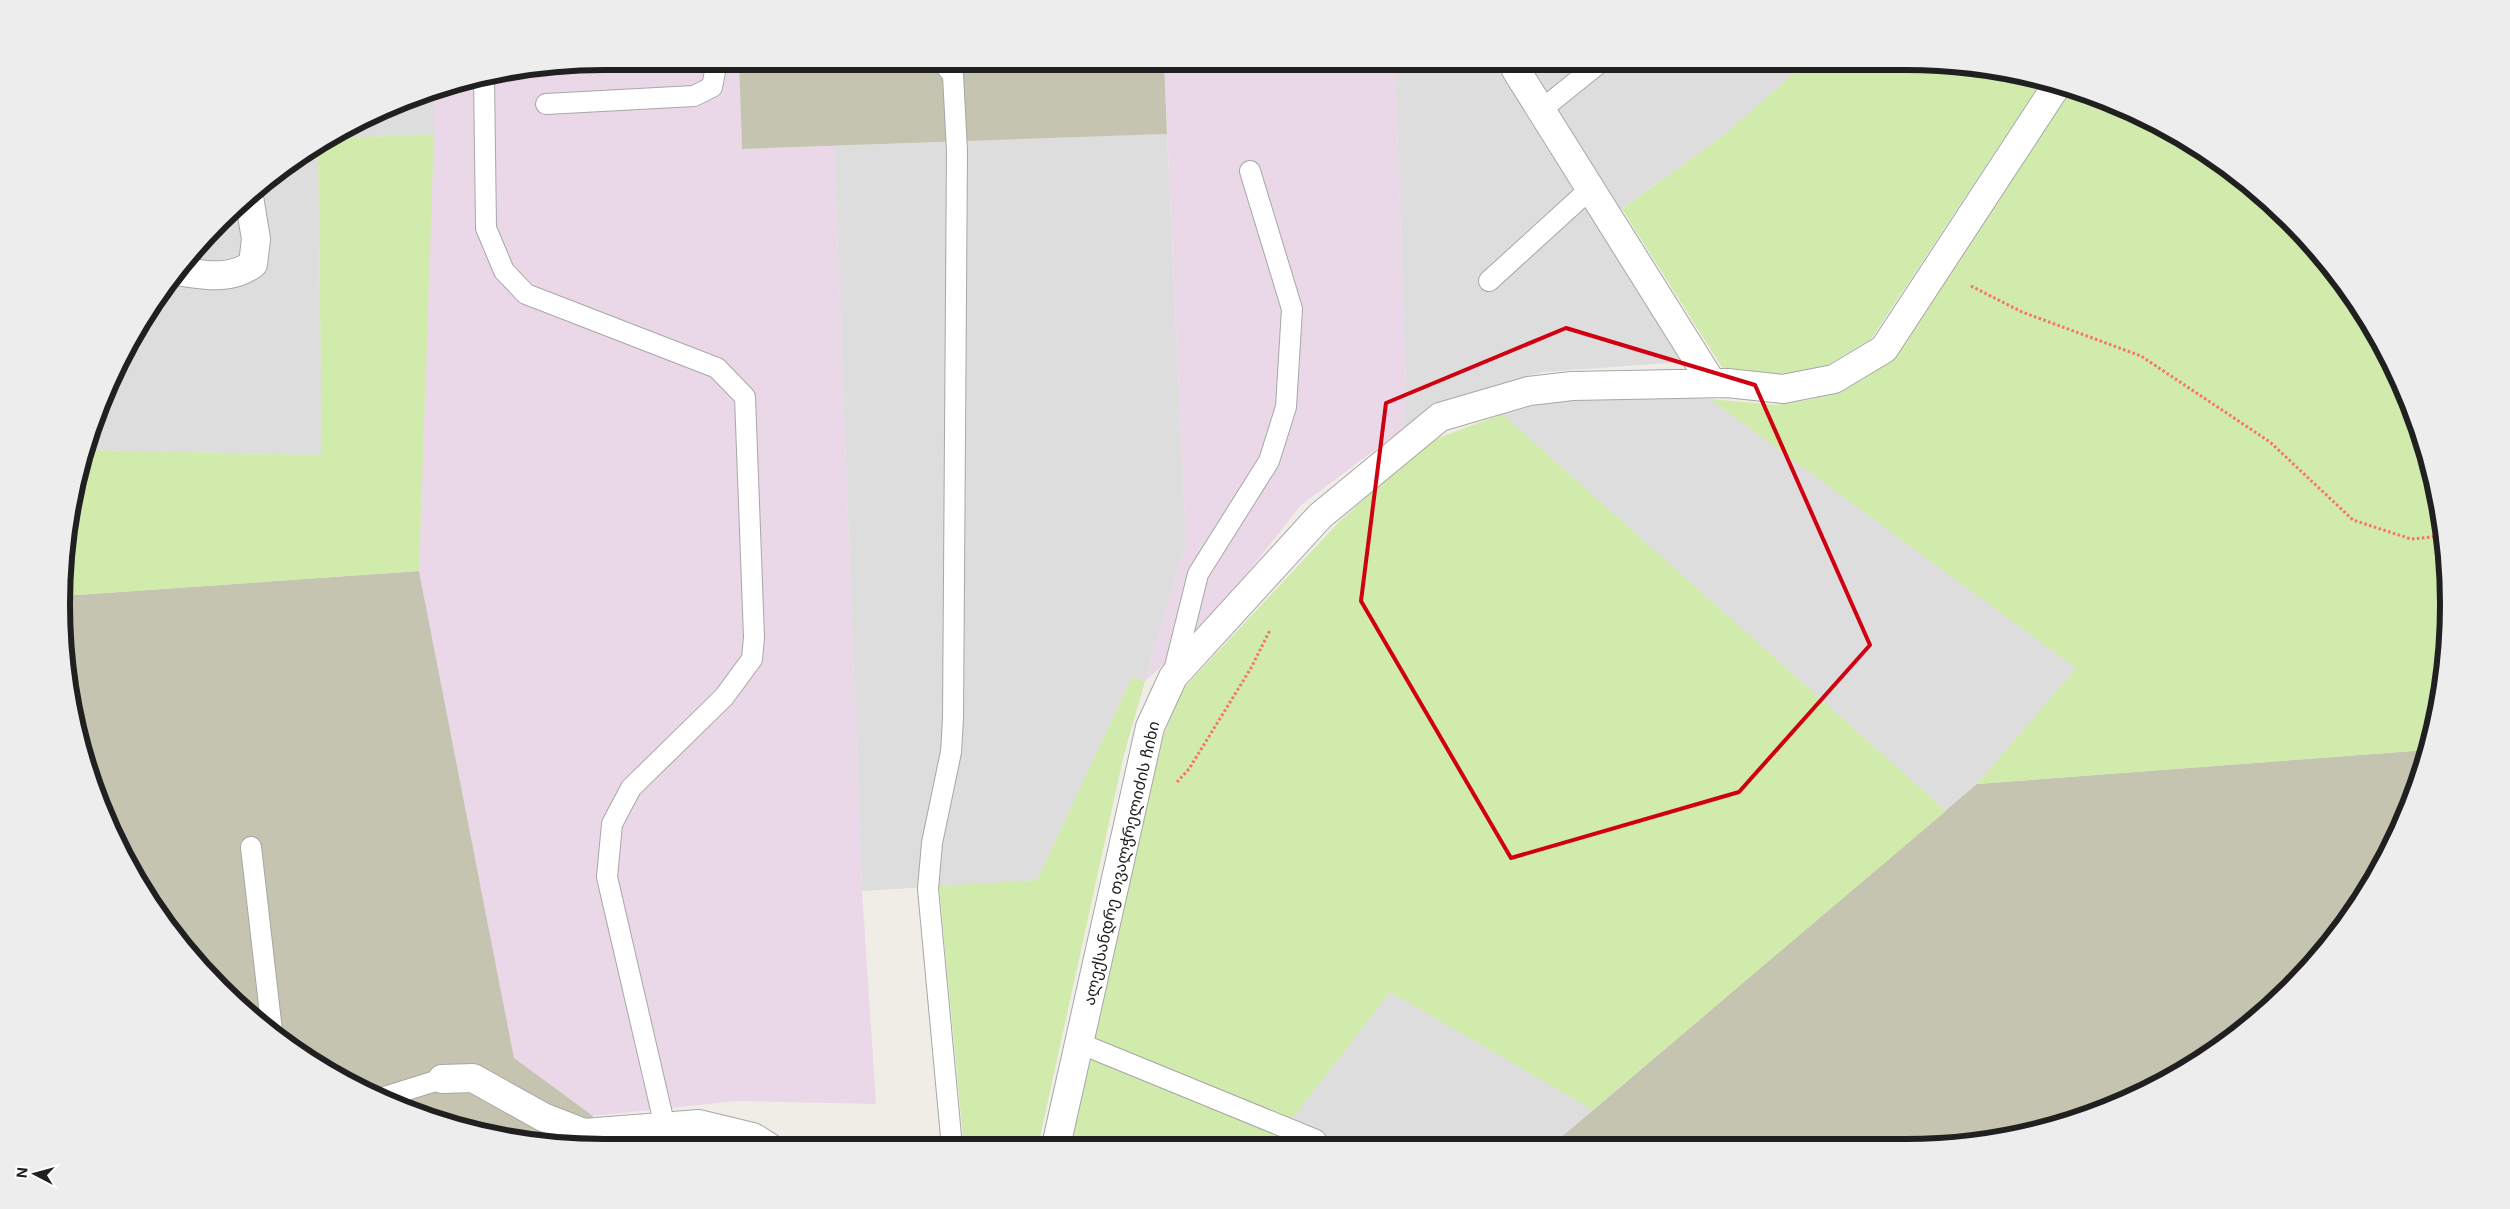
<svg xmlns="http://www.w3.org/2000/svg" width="2510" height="1209" font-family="Inter,'Noto Sans Georgian',sans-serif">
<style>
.residential{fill:#dedddd}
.industrial{fill:#ead8e8}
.construction{fill:#c5c4b1}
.grass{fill:#d0ebac}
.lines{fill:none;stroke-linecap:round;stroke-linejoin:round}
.service-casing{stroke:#a7a7a7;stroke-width:22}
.minor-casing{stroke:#a7a7a7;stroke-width:30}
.path{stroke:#fb706d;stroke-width:3;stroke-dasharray:2.5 2.5;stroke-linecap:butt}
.service{stroke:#fff;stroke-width:20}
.minor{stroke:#fff;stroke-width:28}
.marked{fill:none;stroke:#d00011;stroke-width:4;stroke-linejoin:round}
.labels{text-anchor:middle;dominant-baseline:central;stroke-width:4;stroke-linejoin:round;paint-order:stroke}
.street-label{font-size:16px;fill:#202020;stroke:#fff}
.rim{fill:none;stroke:#202020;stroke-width:6}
</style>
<rect width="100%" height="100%" fill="#f0ece6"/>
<!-- residential -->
<path class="residential" d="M1395,61H1808L1724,135L1598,226L1684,362L1542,372L1444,402L1404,428L1406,389Z
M435,89L434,134L325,139L333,134Z
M1167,134L1186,543L1145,681L1132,677L1037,880L862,891L834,146Z
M318,144L322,455L86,450L103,396L153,303L196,246L274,174Z
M1634,395L1710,399L2076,668L1977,784L1946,811L1502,414L1555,400Z
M1390,992L1593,1110L1552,1145H1272Z"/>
<!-- industrial -->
<path class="industrial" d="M604,61H739L742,149L834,146L862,891L876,1104L737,1101L593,1116L514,1058L419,571L435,89L499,72Z
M1164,61H1395L1406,389L1404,428L1301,505L1200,633L1145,681L1186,543Z"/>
<!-- construction -->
<path class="construction" d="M739,61H1164L1167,134L742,149Z
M419,571L514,1058L593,1116L585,1146L498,1137L396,1106L302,1056L221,989L173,935L117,845L90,779L66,676L62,596Z
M2426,750L2407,813L2337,935L2236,1035L2114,1106L1977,1143L1552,1145L1977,784Z"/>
<!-- grass -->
<path class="grass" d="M1808,61C1886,61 1967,58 2042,81L1871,339L1826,366L1780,377L1725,372L1622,209L1724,135Z
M2068,89L2114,103L2208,153L2290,221L2357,303L2407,397L2428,464L2443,550L2449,605L2438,711L2426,750L1977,784L2076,668L1710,399L1777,405L1813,399L1864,379L1916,319Z
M434,134L419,571L62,596L72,498L86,450L322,455L318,144L325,139Z
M1502,414L1946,811L1593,1110L1390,992L1272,1145L1068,1146L1156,754L1182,690L1340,521L1428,442Z
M1132,677L1145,681L1124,754L1038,1146L964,1147L939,886L1037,880Z"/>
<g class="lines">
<defs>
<path id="service" d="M942,61L953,75L957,151L953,719L951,752L932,843L928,889L952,1147
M484,76L486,228L504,271L526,294L717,368L745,397L754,637L752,659L724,697L631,788L612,824L607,877L665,1127
M546,104L694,96L712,87L717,61
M1541,110L1602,61
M1489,281L1590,189
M1173,675L1198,574L1269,461L1286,407L1292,309L1250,171
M251,847L272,1031
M1079,1043L1316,1140
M381,1098L442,1079"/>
<path id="minor" d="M1516,70L1712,383
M177,271C204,275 230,281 253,264L256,239L249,197
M442,1079L473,1078L543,1117L584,1133L699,1124L753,1137L769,1147
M1056,1146L1150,727L1173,677L1320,516L1440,417L1529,391L1572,386L1727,383L1783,389L1834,379L1884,349L2057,85"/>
</defs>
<!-- service casing -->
<use href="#service" class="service-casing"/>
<!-- minor casing -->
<use href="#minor" class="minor-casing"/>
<!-- path -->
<path class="path" d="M1971,286L2022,312L2141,356L2270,442L2353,520L2411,539L2442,536
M1177,782L1189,769L1251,668L1270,630"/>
<!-- service -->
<use href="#service" class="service"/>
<!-- minor -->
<use href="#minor" class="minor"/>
</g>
<!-- marked area -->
<path class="marked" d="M1566,328L1755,385L1870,645L1739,792L1511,858L1361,601L1386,403Z"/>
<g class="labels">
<!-- street labels -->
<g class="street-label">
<text transform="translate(1121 863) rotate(-77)">ალექსანდრე თვალჭრელიძის ჩიხი</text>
</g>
</g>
<!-- crop -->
<path d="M0 0H2510V1209H0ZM604 70H1906A534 534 0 0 1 2440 604V605A534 534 0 0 1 1906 1139H604A534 534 0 0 1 70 605V604A534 534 0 0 1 604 70Z" fill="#ededed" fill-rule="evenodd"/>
<path class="rim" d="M604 70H1906A534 534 0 0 1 2440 604V605A534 534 0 0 1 1906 1139H604A534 534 0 0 1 70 605V604A534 534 0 0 1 604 70Z"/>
<!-- north arrow -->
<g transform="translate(35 1174) rotate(276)" stroke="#ffffff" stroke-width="4" paint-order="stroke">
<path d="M0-4L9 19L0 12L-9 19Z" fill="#202020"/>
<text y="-8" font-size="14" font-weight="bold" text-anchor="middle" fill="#202020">N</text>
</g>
</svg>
